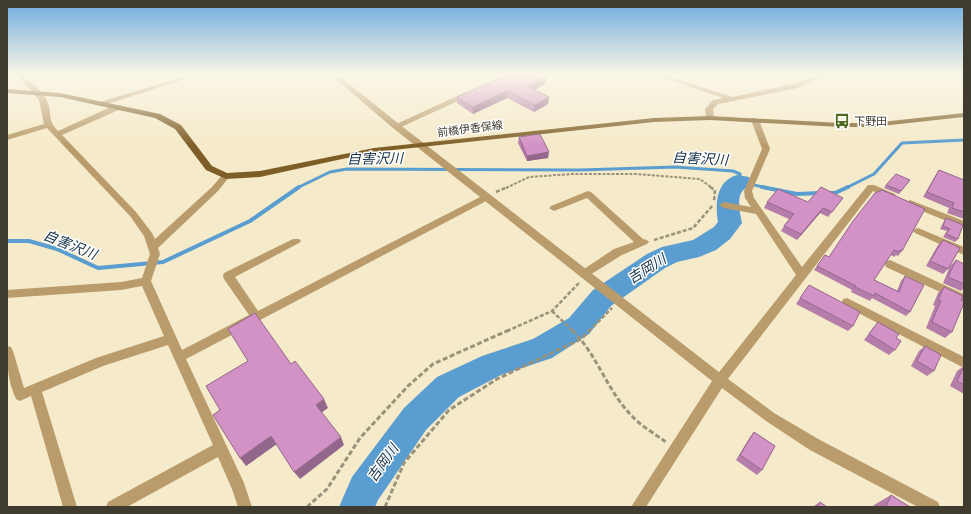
<svg xmlns="http://www.w3.org/2000/svg" width="971" height="514" font-family="'Fira Sans Condensed','Noto Sans JP',sans-serif">
<style>
.lines{fill:none;stroke-linecap:round;stroke-linejoin:round}
.stream-far1{stroke:#5a9dd0;stroke-width:3}
.stream{stroke:#5a9dd0;stroke-width:4}
.river{fill:#5a9dd0;fill-rule:evenodd}
.path-far2{stroke:#9a937c;stroke-width:2;stroke-dasharray:3 1.5;stroke-linecap:butt}
.path-far1{stroke:#9a937c;stroke-width:2.5;stroke-dasharray:4 2;stroke-linecap:butt}
.path{stroke:#9a937c;stroke-width:3;stroke-dasharray:5 2.5;stroke-linecap:butt}
.minor{fill:#ba9c6c;fill-rule:evenodd}
.tertiary{fill:#ba9c6c;fill-rule:evenodd}
.primary{fill:#7e5e27;fill-rule:evenodd}
.wall{fill:#b57eaa}
.shaded-wall{fill:#93668b}
.building{fill:#d292c6;stroke:#93668b}
.labels{text-anchor:middle;dominant-baseline:central;stroke-width:3;stroke-linejoin:round;paint-order:stroke}
.far-poi-label{font-size:11px;fill:#3f3b2e;stroke:#fff;text-anchor:start}
.far-street-label{font-size:11px;fill:#3f3b2e;stroke:#fff}
.water-label{font-size:14px;font-style:italic;fill:#133046;stroke:#fff}
</style>
<rect width="100%" height="100%" fill="#f5eac9"/>
<g class="lines">
<!-- stream-far1 -->
<path class="stream-far1" d="M297,188L330,172L347,169L580,170L675,167L733,171L740,174L741,182L767,188
M846,188L874,174L902,143L964,140"/>
<!-- stream -->
<path class="stream" d="M762,187L797,194L821,193
M828,193H835L848,187
M7,241H29L57,249L98,268L163,262L250,221L299,187"/>
<!-- river -->
<path class="river" d="M737,175L749,177L752,182L749,187C734,191 740,212 742,223L730,239L716,250L699,257L677,262L665,268L611,306L589,334L552,358L501,375L459,397L426,430L378,500L375,507H339L352,477L404,408L437,377L482,356L533,339L569,318L593,290L647,254L662,247L693,240L714,227L718,222C715,204 716,181 737,175Z"/>
<!-- path-far2 -->
<path class="path-far2" d="M506,188L529,177L572,174H636L700,179L712,188"/>
<!-- path-far1 -->
<path class="path-far1" d="M710,187L715,190L714,201
M496,192L508,187
M654,240L693,228L713,205
M552,311L573,331
M507,331L552,311L579,283
M589,331L612,308"/>
<!-- path -->
<path class="path" d="M572,330C597,354 607,391 632,416C641,426 655,434 666,442
M307,507L327,489L360,438L408,386L433,364L509,330
M385,507L404,463L449,410L497,379L581,339L590,330"/>
<!-- minor -->
<path class="minor" d="M17,75H23C31,83 42,90 47,101C53,114 46,118 58,131L115,105H121V109L62,135L136,212L152,233L155,239L212,187L223,174L226,173L230,176L218,191L158,248L160,254L151,281L182,350L249,315L224,279L223,276L224,273L293,239H299L301,241L299,243L235,277L258,311L484,195H490L491,197L490,199L186,359L244,483L252,507H238L232,489L218,457L127,507H106L108,502L213,445L168,345L103,366L42,392L77,507H63L31,396L20,401L16,399C8,382 7,365 7,346L11,347L13,351L24,388L96,358L164,336L142,286L121,290L7,298V290L121,282L142,278L150,254L144,236L130,216L47,128L7,140V135L44,124L39,100Z
M189,75H198L104,105H101L97,103Z
M655,75H664L732,97L793,84L819,75H827L798,88L718,104L713,109L714,118L710,120L706,118L705,109L713,100L723,98Z
M466,92L473,94L399,128H396L392,126Z
M752,118H755L759,120L770,149L752,191L754,198L802,267L868,185H874L895,194L896,196L892,199L873,191L724,384L720,385L716,384L714,380L716,376L796,275L756,214L724,208L719,205L724,202L751,207L745,198L744,191L762,149L751,120Z
M588,191L591,192L643,239L647,240L649,242L647,244L622,255L585,278L581,277L580,274L581,271L614,249L634,242L587,198L554,211L549,208L551,206Z
M910,200L964,221V228L907,205L905,203Z
M918,228L964,247V255L915,233L913,231L915,229Z
M890,260L964,294V303L886,267L885,264L886,261Z
M847,298L964,357V368L843,305L842,302L843,299Z"/>
<!-- tertiary -->
<path class="tertiary" d="M331,75H338L399,124L724,376L774,413L820,440L938,502L940,507H918L810,450L766,421L722,388L646,507H631L712,381L393,128Z"/>
<!-- primary -->
<path class="primary" d="M7,89L60,93L160,114L181,125L212,166L227,173L260,171L374,148L654,118L710,116L841,123H872L964,113V117L872,127H841L710,120L654,122L374,152L260,177L226,179L206,170L175,129L155,118L60,97L7,93Z"/>
</g>
<!-- wall -->
<path class="wall" d="M546,78L545,84L534,90L548,104L534,112L507,98L473,114L457,103V97Z
M519,137L548,158L527,161L518,143Z
M939,170L964,180V219L947,213L949,208L923,197L935,176Z
M910,180L899,194L884,188L886,185Z
M843,198L839,203L828,217L820,213L797,240L781,231L784,226L789,219L764,208L767,202H808Z
M946,218L958,239L955,242L943,237L947,231L940,229L944,221Z
M853,221L902,251L898,256L896,255L894,257L891,255L874,280L897,291L901,281L905,276L910,312L906,316L872,298L870,301L851,292L852,290L814,270L825,255L829,257Z
M943,240L948,269L943,274L926,266L938,245Z
M956,260L964,264V288L961,291L943,283L950,266Z
M944,287L961,300L952,332L945,338L926,328L935,306L933,305L938,293Z
M800,298L853,326L848,331L796,304Z
M878,322L896,338L895,350L889,355L864,340L873,328Z
M925,346L934,371L927,376L911,366L919,351Z
M964,366V394L950,386L957,371Z
M754,432L762,470L757,475L736,460L750,437Z
M891,495L910,507H873L874,505Z
M820,502L817,507H814V506Z"/>
<!-- shaded-wall -->
<path class="shaded-wall" d="M546,78L545,84L527,93V86Z
M507,91V98L473,114V107Z
M549,97L548,104L534,112L535,105Z
M549,152L548,158L527,161V156Z
M823,208L820,213L797,240L801,234Z
M324,399L328,408L321,413L316,405Z
M271,436L277,444L246,466L240,458Z
M341,437L344,445L300,479L294,472Z"/>
<!-- building -->
<path class="building" d="M507,75H540L546,78L527,86L549,97L535,105L507,91L473,107L457,97Z
M540,134L549,152L527,156L519,137Z
M939,170L964,180V212L952,208L954,203L927,192Z
M896,174L910,180L901,191L886,185Z
M821,187L843,198L832,212L823,208L801,234L784,226L794,214L767,202L778,189L808,202Z
M882,190L925,209L902,251L900,250L899,252L894,250L874,280L899,292L905,276L924,285L910,312L875,293L874,296L855,287L856,286L817,266L825,255L829,257L853,221L875,193Z
M946,218L963,225L958,239L946,234L950,229L943,226Z
M943,240L960,248L948,269L930,261Z
M956,260L964,264V284L948,277Z
M809,285L860,312L853,326L800,298Z
M944,287L963,296L961,300L964,301V303L952,332L932,322L939,305L941,301L938,300Z
M255,313L291,364L295,361L324,399L316,405L341,437L294,472L271,436L240,458L213,415L220,410L206,386L248,361L228,329Z
M878,322L899,334L896,338L901,341L895,350L869,334Z
M925,346L941,355L934,371L917,361Z
M964,366V385L957,381Z
M754,432L775,446L762,470L740,455Z
M891,495L910,507H886Z
M820,502L827,507H817Z"/>
<!-- sky -->
<linearGradient id="sky" x2="0" y2="1"><stop stop-color="#6fabde"/><stop offset="0.51" stop-color="#faf6e7"/><stop offset="1" stop-color="#faf6e7" stop-opacity="0"/></linearGradient>
<rect width="971" height="146" fill="url(#sky)"/>
<!-- icons -->
<defs>
<symbol id="bus-bare" viewBox="-9 -9 18 18"><path d="M-5-6H5V4H4V6H2V4H-2V6H-4V4H-5ZM-3.5-4V0h7V-4ZM-3.5 1.2v1.5H-2V1.2ZM2 1.2v1.5H3.5V1.2Z" fill="#4f6a1e" stroke="#fff" stroke-width="2.5" paint-order="stroke"/></symbol>
</defs>
<g fill-rule="evenodd">
<use href="#bus-bare" x="831" y="110" width="22" height="22"/>
</g>
<g class="labels">
<!-- far-poi labels -->
<g class="far-poi-label">
<text x="854" y="121">下野田</text>
</g>
<!-- far-street labels -->
<g class="far-street-label">
<text transform="translate(470 129) rotate(-7)">前橋伊香保線</text>
</g>
<!-- water labels -->
<g class="water-label">
<text transform="translate(375 159) rotate(-1)">自害沢川</text>
<text transform="translate(700 159) rotate(3)">自害沢川</text>
<text transform="translate(70 245) rotate(22)">自害沢川</text>
<text transform="translate(647 269) rotate(-32)">吉岡川</text>
<text transform="translate(383 463) rotate(-54)">吉岡川</text>
</g>
</g>
<!-- border -->
<rect width="971" height="514" fill="none" stroke="#3f3b2e" stroke-width="16"/>
</svg>
